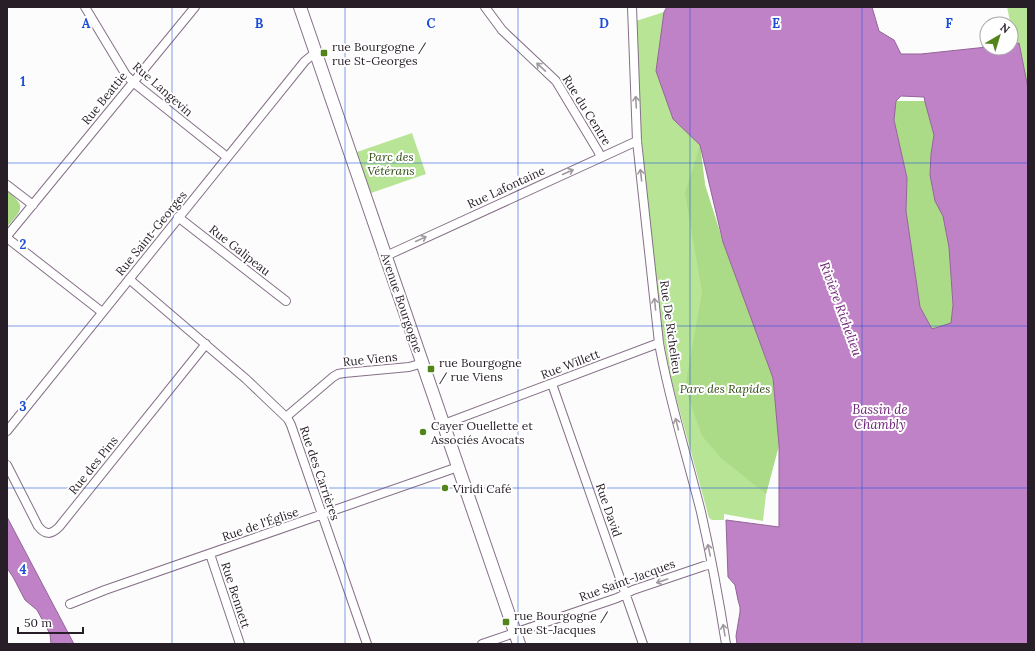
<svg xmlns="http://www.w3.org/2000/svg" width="1035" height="651" font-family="Lora,serif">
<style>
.green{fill:#b7e595}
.forest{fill:#acdb88}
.water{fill:#c082c7;stroke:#926497;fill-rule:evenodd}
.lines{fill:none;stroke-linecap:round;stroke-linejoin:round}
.street-casing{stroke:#867088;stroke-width:10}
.secondary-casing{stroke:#867088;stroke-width:14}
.street{stroke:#fff;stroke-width:8}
.secondary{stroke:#fff;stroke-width:12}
.oneway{stroke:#9e9a9e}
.grid{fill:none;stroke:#1d4ed8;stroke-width:1;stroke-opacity:0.55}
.poi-dot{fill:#518419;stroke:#fff;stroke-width:1.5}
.labels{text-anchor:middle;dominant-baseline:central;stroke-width:4;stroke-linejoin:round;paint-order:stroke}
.poi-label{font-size:12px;fill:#271e28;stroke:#fff;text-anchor:start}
.street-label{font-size:12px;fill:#271e28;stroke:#fff}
.park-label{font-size:12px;font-style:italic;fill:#2d4a11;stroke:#fff}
.water-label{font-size:13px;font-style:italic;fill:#6f2478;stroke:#fff}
.grid-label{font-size:13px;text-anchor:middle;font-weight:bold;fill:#1d4ed8;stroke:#fff;stroke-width:4;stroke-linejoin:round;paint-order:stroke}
</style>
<rect width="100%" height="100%" fill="#fcfcfc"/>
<!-- green -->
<path class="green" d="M1007,7H1028V88L1019,43L1014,40Z
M664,12L656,71L673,119L700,145L705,185L723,242L779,445L766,494L763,521L724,514V520H712L709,518L671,379L662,332L645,177L641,134L636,21Z
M412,133L426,174L371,193L357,152Z"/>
<!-- forest -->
<path class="forest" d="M896,101H925L934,135L931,154L930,175L935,201L943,216L949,247L953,305L951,323L932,329L920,307L906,211L907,178L894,120Z
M700,145L705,185L723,242L773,378L779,445L766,494L721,458L702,436L685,388L702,292L685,193Z
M7,191C28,207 21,210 7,227Z"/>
<!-- water -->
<path class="water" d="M667,7H872L879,31L894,40L901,54H921L987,47V48H1011V44L1019,43L1028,88V644H737L736,636L740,612V607L738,600L735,585L728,577L726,520L779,527V445L773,378L723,242L700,145L673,119L656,71L664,12ZM901,96L924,97L925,102L934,135L931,154L930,175L935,201L943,216L949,247L953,305L951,323L932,329L920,307L906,211L907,178L894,120L896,101Z
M7,517L74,644H51L50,634L37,610L25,600L13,577L7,568Z"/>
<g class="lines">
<defs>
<path id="street" d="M85,7L126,75L133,82L227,157
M485,7L502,30L556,81L598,151L601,157
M632,7L637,141L659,343C669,400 687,456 701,512C711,556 719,600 726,644
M7,185L33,205
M178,217L286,301
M7,236L195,7
M7,238L102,312
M386,256L637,141
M129,279L246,379L288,419L291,425L367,644
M552,384L643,644
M286,417L333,377L338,374L344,373L409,367L423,363
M444,424L659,343
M7,431L305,61L316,52
M7,465L38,526C45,535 51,535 59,527L206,344
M210,554L240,644
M70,604L105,590L458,467
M482,644L617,598L633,590L704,566L712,564"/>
<path id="secondary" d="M300,7L519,644"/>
</defs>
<!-- street casing -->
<use href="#street" class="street-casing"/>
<!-- secondary casing -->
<use href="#secondary" class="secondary-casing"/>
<!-- street -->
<use href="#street" class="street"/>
<!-- secondary -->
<use href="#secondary" class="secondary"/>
</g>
<!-- one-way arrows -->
<defs><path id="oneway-shaft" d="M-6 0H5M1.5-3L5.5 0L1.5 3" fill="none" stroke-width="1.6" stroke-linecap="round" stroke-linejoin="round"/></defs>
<g class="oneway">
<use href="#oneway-shaft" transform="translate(541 67) rotate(-137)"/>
<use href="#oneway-shaft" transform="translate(636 102) rotate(-93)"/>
<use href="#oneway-shaft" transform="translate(568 172) rotate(-24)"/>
<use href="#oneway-shaft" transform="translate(641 175) rotate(-96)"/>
<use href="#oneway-shaft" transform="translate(421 239) rotate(-25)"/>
<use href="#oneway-shaft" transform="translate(655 304) rotate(-96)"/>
<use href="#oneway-shaft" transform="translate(677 424) rotate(-104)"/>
<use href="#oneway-shaft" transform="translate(709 550) rotate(-102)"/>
<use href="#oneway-shaft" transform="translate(662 581) rotate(161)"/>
<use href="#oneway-shaft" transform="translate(724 630) rotate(-100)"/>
</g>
<!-- grid -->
<path class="grid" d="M172,7V644M345,7V644M518,7V644M690,7V644M862,7V644M7,163H1028M7,326H1028M7,488H1028"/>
<!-- markers -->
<g class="poi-dot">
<rect x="320" y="49" width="8" height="8" rx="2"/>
<rect x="427" y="365" width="8" height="8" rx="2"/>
<circle cx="423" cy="432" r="4"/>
<circle cx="445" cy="488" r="4"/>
<rect x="502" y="618" width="8" height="8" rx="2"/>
</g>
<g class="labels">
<!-- poi labels -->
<g class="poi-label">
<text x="332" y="46">rue Bourgogne /<tspan x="332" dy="14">rue St-Georges</tspan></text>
<text x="439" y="362">rue Bourgogne<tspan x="439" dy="14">/ rue Viens</tspan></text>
<text x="431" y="425">Cayer Ouellette et<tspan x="431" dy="14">Associés Avocats</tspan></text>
<text x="453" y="488">Viridi Café</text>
<text x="514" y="615">rue Bourgogne /<tspan x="514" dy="14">rue St-Jacques</tspan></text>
</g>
<!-- street labels -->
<g class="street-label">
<text transform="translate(163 89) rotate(41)">Rue Langevin</text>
<text transform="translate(104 98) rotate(-51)">Rue Beattie</text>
<text transform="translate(587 110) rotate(58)">Rue du Centre</text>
<text transform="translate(506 187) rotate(-25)">Rue Lafontaine</text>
<text transform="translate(151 233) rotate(-51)">Rue Saint-Georges</text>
<text transform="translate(240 250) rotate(38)">Rue Galipeau</text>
<text transform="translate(402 303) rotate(71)">Avenue Bourgogne</text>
<text transform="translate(671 327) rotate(82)">Rue De Richelieu</text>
<text transform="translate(370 359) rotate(-6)">Rue Viens</text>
<text transform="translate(570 364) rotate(-21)">Rue Willett</text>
<text transform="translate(93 465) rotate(-51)">Rue des Pins</text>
<text transform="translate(320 473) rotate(71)">Rue des Carrières</text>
<text transform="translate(609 510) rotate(71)">Rue David</text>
<text transform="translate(260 524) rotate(-19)">Rue de l'Église</text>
<text transform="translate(627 580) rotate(-20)">Rue Saint-Jacques</text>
<text transform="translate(236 595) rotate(72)">Rue Bennett</text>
</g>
<!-- park labels -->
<g class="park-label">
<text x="391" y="156">Parc des<tspan x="391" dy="14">Vétérans</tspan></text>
<text x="725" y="388">Parc des Rapides</text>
</g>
<!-- water labels -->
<g class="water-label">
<text transform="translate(841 309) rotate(70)">Rivière Richelieu</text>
<text x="880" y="409">Bassin de<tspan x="880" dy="15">Chambly</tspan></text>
</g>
</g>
<g class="grid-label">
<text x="86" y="28">A</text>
<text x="259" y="28">B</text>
<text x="431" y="28">C</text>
<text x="604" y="28">D</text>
<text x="776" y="28">E</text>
<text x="949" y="28">F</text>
<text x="23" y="86">1</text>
<text x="23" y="249">2</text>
<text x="23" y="411">3</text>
<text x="23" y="574">4</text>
</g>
<!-- border -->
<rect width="1035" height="651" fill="none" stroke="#271e28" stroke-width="16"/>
<!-- north arrow -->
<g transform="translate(999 36) rotate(38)"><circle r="19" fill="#ffffff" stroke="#a9a5a9"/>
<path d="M0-3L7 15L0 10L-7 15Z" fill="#518419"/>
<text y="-6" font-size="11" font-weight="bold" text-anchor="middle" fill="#271e28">N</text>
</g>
<!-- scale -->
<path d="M18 627v6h65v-6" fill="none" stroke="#271e28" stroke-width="2"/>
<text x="24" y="627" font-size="12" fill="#271e28" stroke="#ffffff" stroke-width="3" paint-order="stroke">50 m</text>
</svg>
